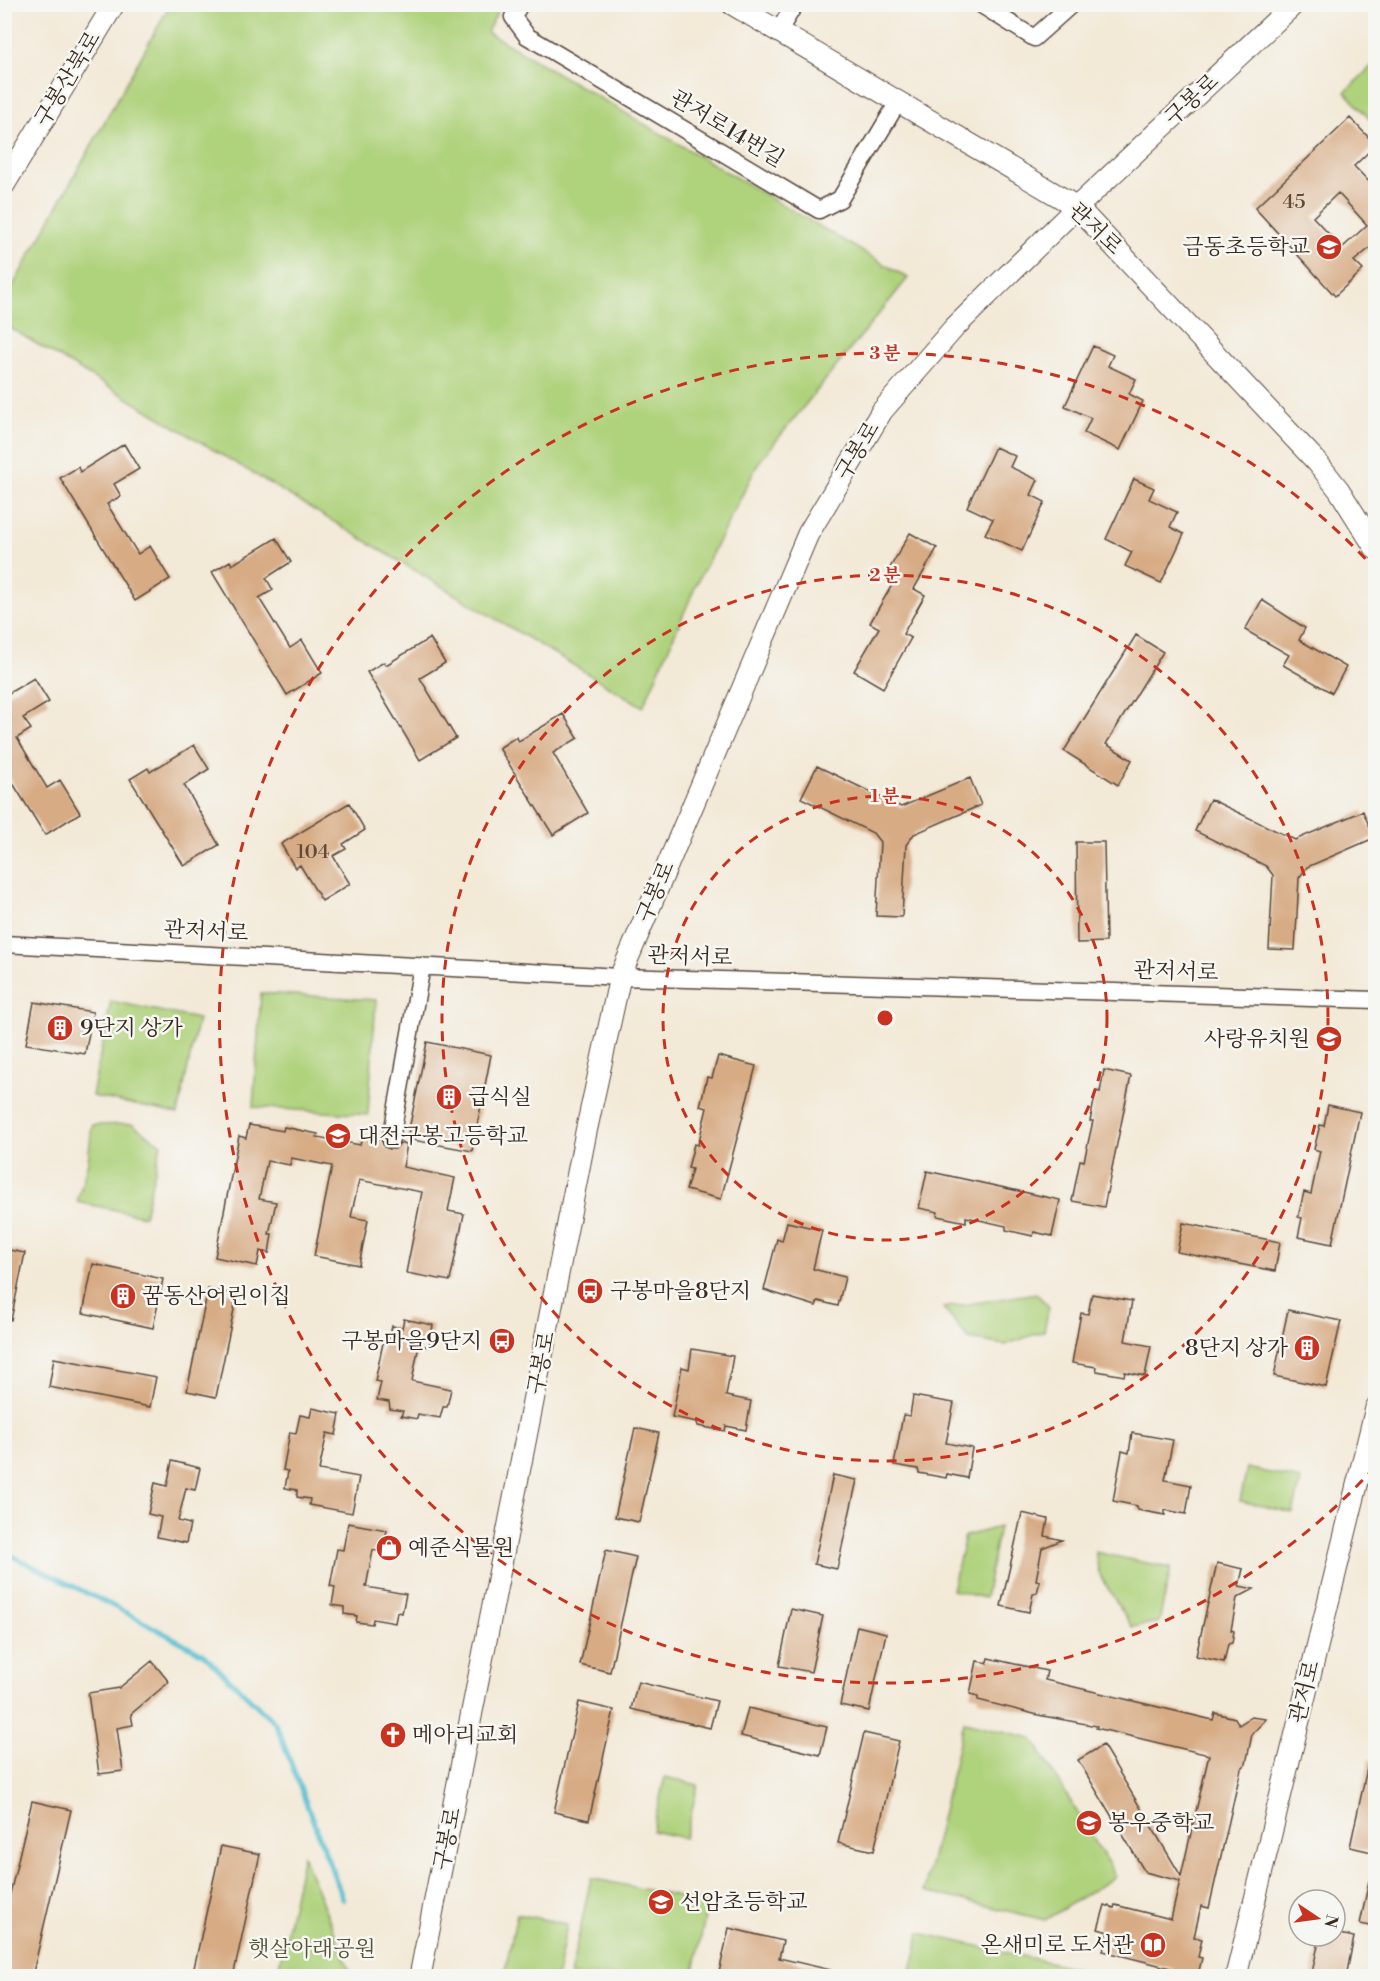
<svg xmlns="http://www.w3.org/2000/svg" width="1380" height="1981" font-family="'Libre Bodoni','Noto Serif KR',serif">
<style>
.green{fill:#afd27b;stroke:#757e4c;stroke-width:1.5}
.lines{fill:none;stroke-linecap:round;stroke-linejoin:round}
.stream{stroke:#53becf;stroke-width:5}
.building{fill:#d7ab84;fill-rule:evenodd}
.minor-casing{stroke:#57473a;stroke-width:19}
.tertiary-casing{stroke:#57473a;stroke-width:23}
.minor{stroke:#fff;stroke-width:16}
.tertiary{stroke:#fff;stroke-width:21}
.ring{fill:none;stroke:#c8321e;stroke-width:3;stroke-dasharray:10 8}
.labels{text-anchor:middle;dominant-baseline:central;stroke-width:5;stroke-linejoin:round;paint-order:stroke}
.number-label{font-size:20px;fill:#624a38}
.street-label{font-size:22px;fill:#3b2a1e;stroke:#f6f6f2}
.poi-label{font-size:22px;fill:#3b2a1e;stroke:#f6f6f2;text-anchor:start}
.park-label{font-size:22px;fill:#585435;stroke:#f6f6f2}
.centre{fill:#c8321e;stroke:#f6f6f2;stroke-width:3}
.ring-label{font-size:18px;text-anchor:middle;font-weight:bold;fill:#c8321e;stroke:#f6f6f2;stroke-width:5;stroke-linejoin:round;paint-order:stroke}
</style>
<rect width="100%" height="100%" fill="#f6f6f2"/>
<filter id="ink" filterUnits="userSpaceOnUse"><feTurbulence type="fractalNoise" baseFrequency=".0167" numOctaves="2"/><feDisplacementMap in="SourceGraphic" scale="12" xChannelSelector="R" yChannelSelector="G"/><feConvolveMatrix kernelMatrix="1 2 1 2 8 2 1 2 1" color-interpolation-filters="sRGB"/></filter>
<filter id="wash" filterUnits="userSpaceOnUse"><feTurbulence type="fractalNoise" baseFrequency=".008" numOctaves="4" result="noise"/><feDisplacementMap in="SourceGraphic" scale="24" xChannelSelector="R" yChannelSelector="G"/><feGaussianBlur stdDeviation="1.35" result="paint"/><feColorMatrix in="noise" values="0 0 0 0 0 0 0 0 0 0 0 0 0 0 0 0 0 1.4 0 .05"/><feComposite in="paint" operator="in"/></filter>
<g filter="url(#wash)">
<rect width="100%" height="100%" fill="#f3e9d7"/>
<!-- green -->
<path class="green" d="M170,5H501L487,32L908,278L759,462L697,583L643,707L5,325V300Z
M1375,63V125L1345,92Z
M261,993L376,1000L368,1115L253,1107Z
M111,1001L198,1019L178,1114L92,1096Z
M132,1124L161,1144L144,1216L77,1202L88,1162L92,1125Z
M1036,1293L1049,1307L1044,1331L1005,1345L969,1339L943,1308Z
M1247,1468L1301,1480L1293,1513L1240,1501Z
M999,1527L985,1598L952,1590L965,1536Z
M1095,1552L1171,1568L1159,1622L1132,1627L1099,1574Z
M964,1722L1032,1738L1116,1876L1045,1920L924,1891Z
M665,1777L698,1785L685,1838L652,1831Z
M303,1855L352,1976H277Z
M591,1878L708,1903L693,1976H570Z
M517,1914L567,1924L557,1976H504Z
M920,1933L1110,1976H910Z"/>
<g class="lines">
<!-- stream -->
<path class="stream" d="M4,1552L119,1609L203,1654L276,1724L343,1899"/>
</g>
<g id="blocks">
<!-- building -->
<path class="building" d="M1350,118L1376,145L1354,166L1376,189V243L1354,261L1363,270L1335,296L1255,208ZM1338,193L1367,225L1342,248L1313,217Z
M1093,346L1113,355L1108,366L1136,379L1129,394L1143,401L1120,450L1084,433L1091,418L1065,406Z
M124,444L139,469L114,484L121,496L107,504L138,554L150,546L170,579L135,601L60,478L78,467L80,472Z
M995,447L1015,456L1010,467L1038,480L1031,495L1045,502L1022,551L985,534L993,519L967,507Z
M1134,479L1154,488L1149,499L1177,512L1170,527L1184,534L1161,583L1125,566L1132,552L1106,539Z
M910,533L937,548L914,589L925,595L903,634L911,638L883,688L854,671L879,628L870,623L896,578L887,573Z
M276,538L291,562L266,578L273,590L259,598L290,648L302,640L322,673L287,695L212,572L230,561L232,565Z
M1262,600L1305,628L1299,640L1346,667L1332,693L1283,665L1289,655L1245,630Z
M1136,635L1163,652L1106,744L1132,760L1118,785L1064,751Z
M430,638L445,663L420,678L456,738L420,760L367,672L384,662L386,665Z
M34,678L49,702L23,718L31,729L17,738L47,788L60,780L80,813L45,835L4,769V696Z
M563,714L578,738L553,753L588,813L553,835L499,748L516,737L519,741Z
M194,745L209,769L184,785L219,845L184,866L130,779L148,768L150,772Z
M817,766L901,807L970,778L981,805L914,834L906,845L902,917L876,916L880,842L873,833L801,798Z
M1210,799L1295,840L1363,811L1374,838L1307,867L1299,878L1295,950L1269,949L1273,875L1266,866L1195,831Z
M349,803L365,830L343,844L346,849L333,856L350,884L322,901L300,865L295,868L281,844Z
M1076,842H1104L1106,942L1077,943Z
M34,1002L93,1012L85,1054L26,1044Z
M427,1042L491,1055L472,1151L407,1139Z
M718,1056L756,1066L721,1199L686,1190L692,1169L688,1168L694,1144L698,1145L707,1108L700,1106L707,1077L712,1078Z
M1104,1070L1131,1076L1104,1207L1072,1201L1080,1160L1084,1161L1093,1121H1090L1096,1091L1100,1092Z
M1328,1105L1360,1112L1332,1244L1298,1237L1302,1218L1298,1217L1304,1192L1311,1194L1320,1151L1314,1149L1320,1125L1324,1126Z
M249,1125L283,1131L284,1127L318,1134L317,1137L360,1145L363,1135L381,1139L384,1147L390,1149H395L400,1143L407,1144L403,1167L455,1178L448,1211L464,1214L450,1281L406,1273L422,1192L359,1180L351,1217L368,1220L359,1265L314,1256L332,1166L291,1158L290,1165L267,1161L259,1199L276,1202L269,1234H272L269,1253L260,1251L257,1266L215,1257L239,1136L246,1138Z
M927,1171L1060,1200L1052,1236L1034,1232L1033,1236L1006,1230V1226L966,1217V1222L937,1216L938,1212L919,1208Z
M787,1222L822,1230L813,1269L845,1277L838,1306L818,1301L816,1306L764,1290L777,1239L782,1241Z
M1183,1223L1280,1242L1275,1271L1177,1252Z
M4,1249L25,1253L11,1320L4,1319Z
M93,1264L163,1279L153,1328L83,1313Z
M208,1289L237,1295L216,1397L187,1391Z
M1092,1294L1132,1301L1125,1341L1151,1346L1145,1376L1125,1372L1124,1376L1097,1371L1096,1367L1072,1363L1081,1313L1088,1314Z
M1288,1310L1341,1321L1326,1387L1274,1376Z
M404,1319L433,1325L429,1347L419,1345L412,1381L451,1389L447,1407H443L440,1418L418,1414L417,1419L401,1416L403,1411L390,1409L389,1402L377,1400L381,1382L375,1381L383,1343L388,1344L392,1326L402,1328Z
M692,1349L733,1356L726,1396L751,1401L746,1430L726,1426L725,1431L698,1426L697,1422L672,1417L682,1367L689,1369Z
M54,1358L156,1377L150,1407L49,1387Z
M913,1396L954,1403L946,1443L972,1448L967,1478L947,1474L946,1478L919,1473L918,1469L894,1465L903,1415L910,1416Z
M312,1408L340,1414L336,1435L327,1433L319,1470L359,1477L352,1513L309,1505L310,1499L297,1497V1490L285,1488L288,1471L283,1470L290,1432L296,1433L300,1415L310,1417Z
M635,1428L659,1433L639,1522L615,1517Z
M1132,1433L1173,1440L1165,1480L1191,1485L1186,1514L1165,1510V1515L1138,1510L1137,1506L1113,1501L1122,1451L1129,1453Z
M172,1461L200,1468L195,1490L186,1488L178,1521L190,1524L186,1543L157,1537L161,1517L148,1514L155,1483L167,1486Z
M833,1475L857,1480L837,1569L814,1564Z
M1022,1513L1048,1519L1045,1536L1062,1540L1042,1548L1036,1580L1040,1581L1037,1593L1033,1594L1029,1612L1001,1606Z
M348,1523L387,1530L383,1552L373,1550L366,1587L406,1594L402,1613L397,1612L395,1623L373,1619L372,1624L356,1622L357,1616L344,1614V1607L332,1605L335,1587L330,1586L337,1549L343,1550Z
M606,1550L636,1557L610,1672L580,1665Z
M1217,1563L1243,1569L1239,1586L1254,1589L1237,1598L1231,1630L1234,1631L1232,1643L1228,1644L1224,1662L1196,1656Z
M791,1609L823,1616L811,1672L779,1666Z
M857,1626L886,1633L869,1711L840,1705Z
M988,1658L1047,1671L1045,1680L1213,1720L1215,1713L1235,1718L1239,1725L1251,1717L1266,1719L1252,1734L1246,1764L1241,1769L1209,1908L1201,1906L1194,1937L1202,1939L1198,1957L1202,1958L1198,1975L1103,1951L1108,1932L1098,1929L1105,1905L1114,1908L1115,1905L1171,1919L1180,1881L1145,1872L1078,1760L1103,1745L1181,1876L1209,1755L1096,1728L1097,1726L1038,1715L978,1700V1696L970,1694L977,1661L987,1663Z
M152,1661L169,1682L131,1714L133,1725L117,1728L123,1771L99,1774L88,1693L119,1688Z
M638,1682L717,1701L710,1728L631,1709Z
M579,1702L614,1710L589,1820L554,1812Z
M748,1708L827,1727L820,1755L741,1736Z
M864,1733L899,1741L874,1851L838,1843Z
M1369,1759L1376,1760V1853L1350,1847Z
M32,1801L71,1810L32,1977H4V1919Z
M221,1846L260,1854L233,1977H192Z
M1369,1881L1376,1882V1927L1360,1924Z
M729,1928L783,1941L779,1958L831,1970V1977H718Z
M1335,1933L1354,1937L1346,1977H1311L1320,1936H1335Z"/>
</g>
</g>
<g filter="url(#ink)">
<use href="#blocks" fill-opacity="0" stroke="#57473a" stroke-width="1.5"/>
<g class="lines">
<defs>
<path id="minor" d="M520,4L513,17L527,36L819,210L840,199L898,102
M980,4L1034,38L1072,4
M778,32L795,4
M4,944L620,977L1376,1000
M391,1139L422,966"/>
<path id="tertiary" d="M732,4L1077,207L1317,462L1339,490L1376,549
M4,185L114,4
M420,1976L586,1132L620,977L808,534L882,411L954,328L1077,207L1294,4
M1236,1976L1376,1408"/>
</defs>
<!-- minor casing -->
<use href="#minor" class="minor-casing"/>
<!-- tertiary casing -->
<use href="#tertiary" class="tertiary-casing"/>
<!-- minor -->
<use href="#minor" class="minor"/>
<!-- tertiary -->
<use href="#tertiary" class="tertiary"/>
</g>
</g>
<!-- distance rings -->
<g class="ring">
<circle cx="885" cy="1018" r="222"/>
<circle cx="885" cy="1018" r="443"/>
<path d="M1375 1467A665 665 0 1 1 1375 569"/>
</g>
<!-- icons -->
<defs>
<symbol id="school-disc" viewBox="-11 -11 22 22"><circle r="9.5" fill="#c8321e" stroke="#f6f6f2"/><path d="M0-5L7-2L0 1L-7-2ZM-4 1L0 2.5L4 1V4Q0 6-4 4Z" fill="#fff"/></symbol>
<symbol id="building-disc" viewBox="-11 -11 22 22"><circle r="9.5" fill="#c8321e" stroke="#f6f6f2"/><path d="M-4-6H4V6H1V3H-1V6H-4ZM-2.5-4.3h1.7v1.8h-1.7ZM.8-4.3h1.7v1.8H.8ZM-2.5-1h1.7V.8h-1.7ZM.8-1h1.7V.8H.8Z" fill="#fff"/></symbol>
<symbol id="bus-disc" viewBox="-11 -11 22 22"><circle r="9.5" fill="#c8321e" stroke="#f6f6f2"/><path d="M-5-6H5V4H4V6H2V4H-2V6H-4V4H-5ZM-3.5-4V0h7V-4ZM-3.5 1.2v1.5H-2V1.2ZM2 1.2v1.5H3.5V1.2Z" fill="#fff"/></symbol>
<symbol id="shop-disc" viewBox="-11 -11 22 22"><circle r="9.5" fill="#c8321e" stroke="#f6f6f2"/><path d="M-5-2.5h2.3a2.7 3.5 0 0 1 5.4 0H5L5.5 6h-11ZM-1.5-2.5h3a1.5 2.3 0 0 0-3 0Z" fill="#fff"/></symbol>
<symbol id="church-disc" viewBox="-11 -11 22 22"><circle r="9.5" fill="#c8321e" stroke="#f6f6f2"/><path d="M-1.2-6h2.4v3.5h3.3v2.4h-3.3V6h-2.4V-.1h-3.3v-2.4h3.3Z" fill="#fff"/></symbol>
<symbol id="library-disc" viewBox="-11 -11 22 22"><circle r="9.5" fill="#c8321e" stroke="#f6f6f2"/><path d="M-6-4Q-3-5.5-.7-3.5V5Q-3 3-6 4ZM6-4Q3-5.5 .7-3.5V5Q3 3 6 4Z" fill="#fff"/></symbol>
</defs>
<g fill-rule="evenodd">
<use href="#school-disc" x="1314" y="232" width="30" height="30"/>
<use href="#building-disc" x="45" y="1013" width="30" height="30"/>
<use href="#school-disc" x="1314" y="1024" width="30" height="30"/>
<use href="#building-disc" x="434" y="1082" width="30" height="30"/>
<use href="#school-disc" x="323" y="1121" width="30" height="30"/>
<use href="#bus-disc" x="575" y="1276" width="30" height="30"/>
<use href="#building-disc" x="108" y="1281" width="30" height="30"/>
<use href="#bus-disc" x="487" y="1326" width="30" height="30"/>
<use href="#building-disc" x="1292" y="1333" width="30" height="30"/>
<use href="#shop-disc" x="374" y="1533" width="30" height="30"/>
<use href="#church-disc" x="378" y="1720" width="30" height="30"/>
<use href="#school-disc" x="1074" y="1808" width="30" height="30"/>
<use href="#school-disc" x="646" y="1887" width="30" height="30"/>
<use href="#library-disc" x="1138" y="1930" width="30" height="30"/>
</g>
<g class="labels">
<!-- number labels -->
<g class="number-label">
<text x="1294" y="202">45</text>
<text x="313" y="852">104</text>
</g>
<!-- street labels -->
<g class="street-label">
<text transform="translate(68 79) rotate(-59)">구봉산북로</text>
<text transform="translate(1192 100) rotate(-43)">구봉로</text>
<text transform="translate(727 129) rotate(31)">관저로14번길</text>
<text transform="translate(1095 229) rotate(44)">관저로</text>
<text transform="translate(858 451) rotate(-59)">구봉로</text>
<text transform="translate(656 892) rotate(-67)">구봉로</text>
<text transform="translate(206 932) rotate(3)">관저서로</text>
<text transform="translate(690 957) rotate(2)">관저서로</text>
<text transform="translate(1176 972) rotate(2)">관저서로</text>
<text transform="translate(542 1363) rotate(-79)">구봉로</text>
<text transform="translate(1305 1692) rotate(-76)">관저로</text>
<text transform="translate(448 1839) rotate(-79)">구봉로</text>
</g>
<!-- poi labels -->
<g class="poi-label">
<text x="1310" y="247" text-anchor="end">금동초등학교</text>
<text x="80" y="1028">9단지 상가</text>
<text x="1310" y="1039" text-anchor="end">사랑유치원</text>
<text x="468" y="1097">급식실</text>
<text x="358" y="1136">대전구봉고등학교</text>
<text x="610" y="1291">구봉마을8단지</text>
<text x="142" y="1296">꿈동산어린이집</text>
<text x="482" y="1341" text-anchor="end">구봉마을9단지</text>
<text x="1288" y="1348" text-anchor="end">8단지 상가</text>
<text x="408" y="1548">예준식물원</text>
<text x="412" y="1735">메아리교회</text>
<text x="1108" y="1823">봉우중학교</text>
<text x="680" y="1902">선암초등학교</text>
<text x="1134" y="1945" text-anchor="end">온새미로 도서관</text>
</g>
<!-- park labels -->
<g class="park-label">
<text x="312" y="1949">햇살아래공원</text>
</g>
</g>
<circle cx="885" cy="1018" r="9" class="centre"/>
<g class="ring-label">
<text x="885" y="359">3 분</text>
<text x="885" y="581">2 분</text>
<text x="885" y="802">1 분</text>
</g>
<!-- margin -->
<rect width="1380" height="1981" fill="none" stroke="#f6f6f2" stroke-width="24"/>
<!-- north arrow -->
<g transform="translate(1317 1918) rotate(103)"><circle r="28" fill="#f6f6f2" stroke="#aba49d" stroke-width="1.5"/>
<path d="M0-4.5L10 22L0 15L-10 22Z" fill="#c8321e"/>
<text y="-9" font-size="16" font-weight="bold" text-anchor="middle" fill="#3b2a1e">N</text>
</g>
</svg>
